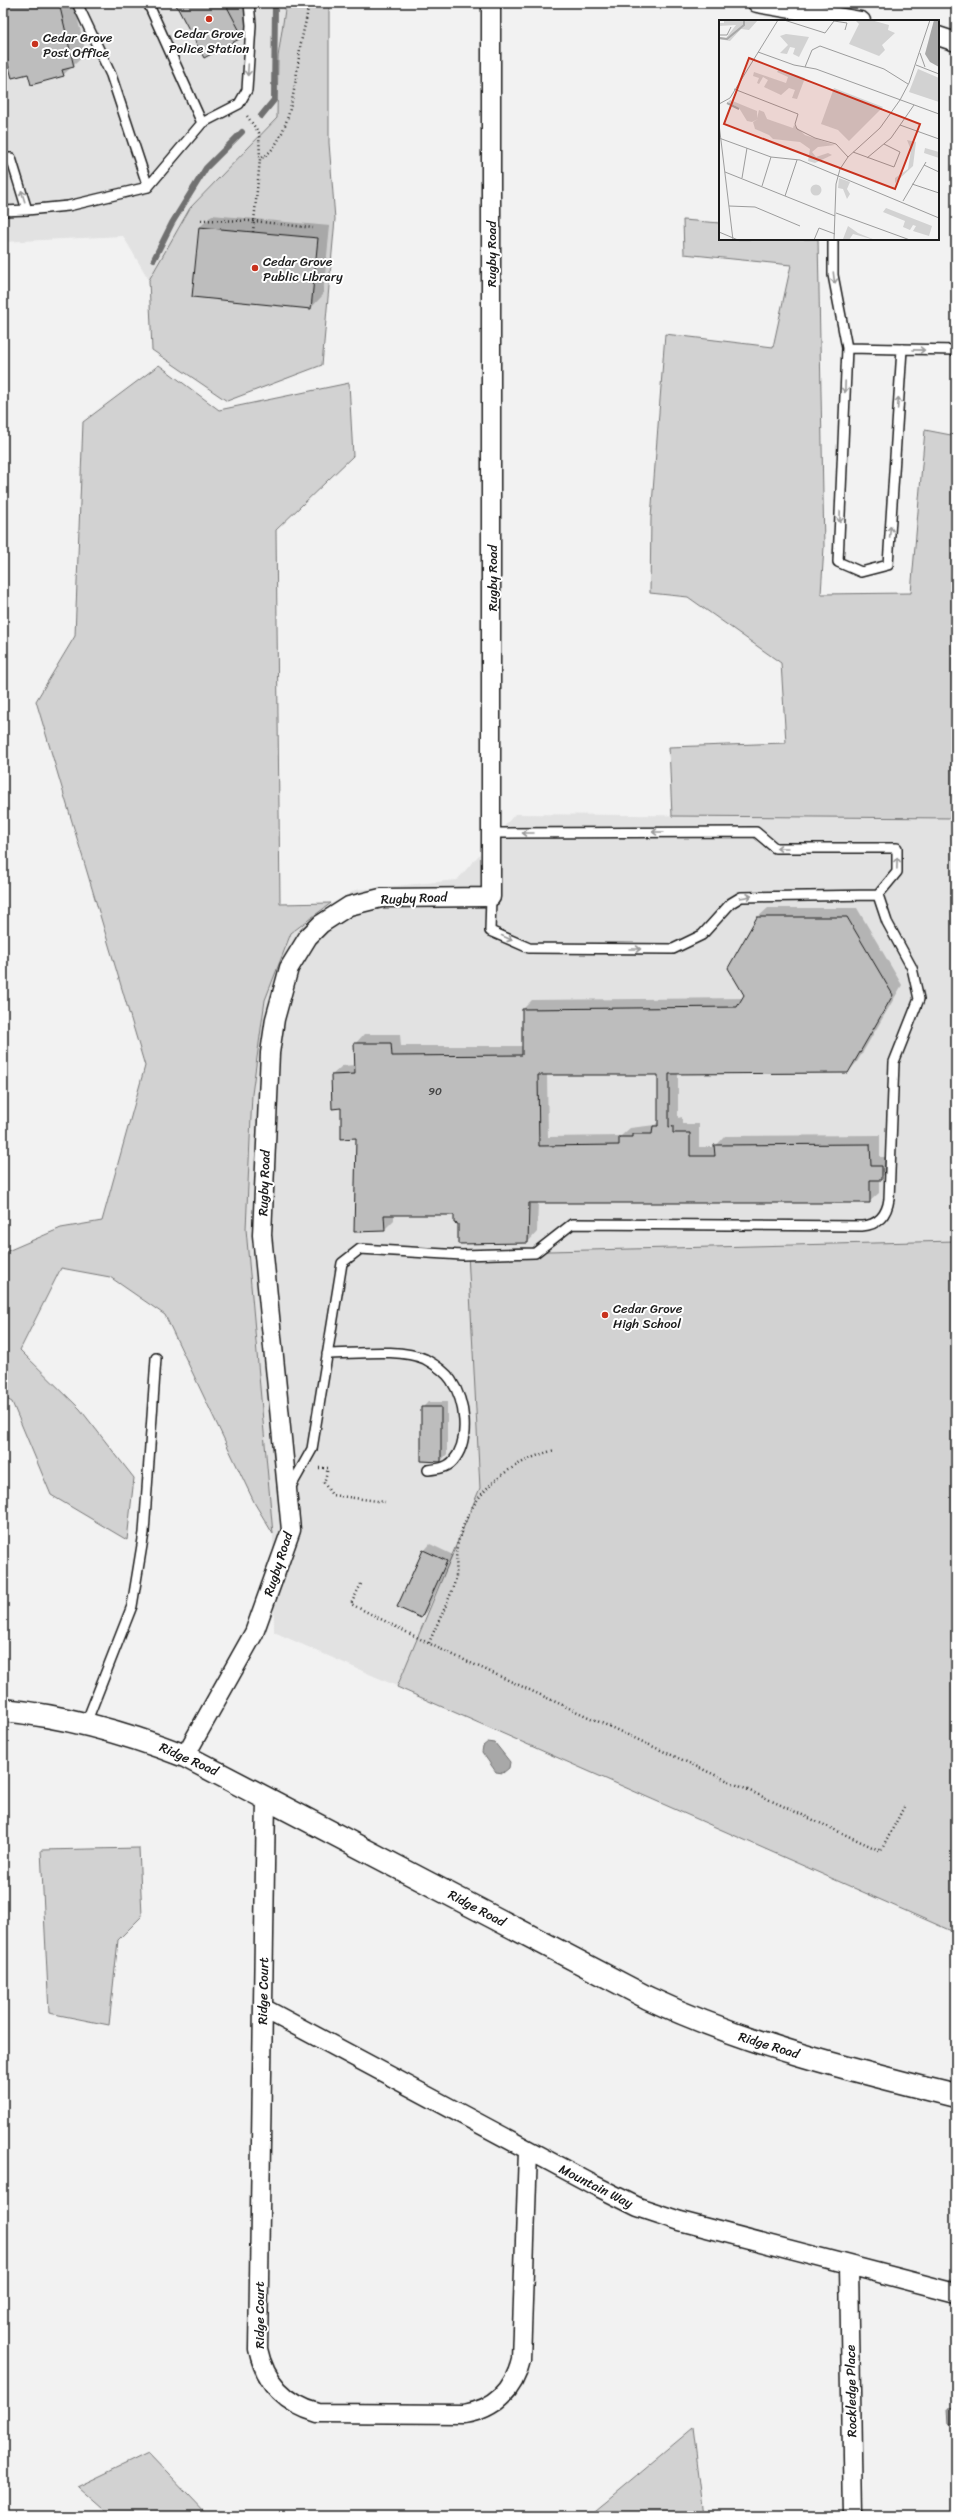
<svg xmlns="http://www.w3.org/2000/svg" width="959" height="2519" font-family="Sriracha,sans-serif">
<style>
.built{fill:#e2e2e2}
.green{fill:#d2d2d2;stroke:#777}
.water{fill:#a8a8a8;stroke:#707070}
.shadow{fill:#0003;fill-rule:evenodd}
.lines{fill:none;stroke-linecap:round;stroke-linejoin:round}
.stream{stroke:#707070;stroke-width:6}
.building{fill:#bdbdbd;stroke:#1c1c1c;fill-rule:evenodd}
.service-casing{stroke:#1c1c1c;stroke-width:12}
.minor-casing{stroke:#1c1c1c;stroke-width:21}
.secondary-casing{stroke:#1c1c1c;stroke-width:25}
.path{stroke:#1c1c1c;stroke-width:2.5;stroke-dasharray:1 3;stroke-linecap:butt}
.service{stroke:#fff;stroke-width:9}
.minor{stroke:#fff;stroke-width:18}
.secondary{stroke:#fff;stroke-width:22}
.oneway{stroke:#999}
.poi-dot{fill:#c8321e;stroke:#fff;stroke-width:1.5}
.labels{text-anchor:middle;dominant-baseline:central;stroke-width:4;stroke-linejoin:round;paint-order:stroke}
.number-label{font-size:11px;fill:#444}
.poi-label{font-size:13px;fill:#1c1c1c;stroke:#fff;text-anchor:start}
.street-label{font-size:13px;fill:#1c1c1c;stroke:#fff}
.inset-river{fill:none;stroke:#a8a8a8;stroke-width:2}
.inset-road{fill:none;stroke:#9c9c9c;stroke-width:1}
.view{fill:#c8321e;fill-opacity:0.15;stroke:#c8321e;stroke-width:2}
.inset-edge{fill:none;stroke:#1c1c1c;stroke-width:2}
</style>
<rect width="100%" height="100%" fill="#f2f2f2"/>
<filter id="ink" filterUnits="userSpaceOnUse"><feTurbulence type="fractalNoise" baseFrequency=".025" numOctaves="2"/><feDisplacementMap in="SourceGraphic" scale="8" xChannelSelector="R" yChannelSelector="G"/><feConvolveMatrix kernelMatrix="1 2 1 2 8 2 1 2 1" color-interpolation-filters="sRGB"/></filter>
<g filter="url(#ink)">
<!-- built -->
<path class="built" d="M3,3H286L278,57L277,118L190,208L149,280L123,236L3,242Z
M515,814L956,818V1933L274,1632L273,1534L246,1229L252,1094L265,1000L291,933L355,890L457,880Z"/>
<!-- green -->
<path class="green" d="M286,3H329V143L335,219L322,365L227,401L152,350L149,280L190,208L277,118L278,57Z
M683,220L720,223V239H818L824,547L821,594L911,593L925,430L956,436V818L672,816L669,747L786,743L781,663L688,597L650,593L651,518L665,334L773,347L791,265L684,254Z
M159,365L219,410L349,383L353,456L276,530L280,904L331,903L291,933L265,1000L252,1094L246,1229L273,1534L255,1504L165,1315L110,1277L61,1268L20,1350L80,1409L134,1478L127,1540L51,1495L12,1402L3,1397V1253L61,1228L102,1221L145,1066L36,701L75,636L83,422Z
M956,1241V1933L397,1687L480,1488L468,1253Z
M139,1848L142,1916L118,1940L109,2025L49,2013L41,1850Z
M693,2428L704,2516H588Z
M148,2453L208,2516H110L77,2487Z"/>
<!-- water -->
<path class="water" d="M488,1742L495,1743L510,1762L509,1768L503,1773L496,1772L482,1752L483,1746Z
M956,2408V2424L949,2425L948,2409Z"/>
<!-- shadow -->
<path class="shadow" d="M3,3H74L86,54L63,75L28,73L3,43Z
M179,3H244L255,24L242,37Z
M212,215L330,226L323,295L311,308L200,227Z
M768,908H857L902,985L857,1062L848,1072L678,1073V1118L682,1117V1124H699V1147H715L725,1136L880,1135V1157H891V1169L879,1179V1193L869,1202H538L537,1232L528,1242L455,1214H394V1220L384,1230L357,1137L342,1107L332,1075L342,1066L356,1065L355,1044L364,1034H400L401,1046H523V1009L532,1000L743,998L758,917ZM547,1074H659V1121L655,1125L630,1128L621,1136L548,1137Z
M428,1402H447V1454L441,1461L422,1460V1408Z
M430,1544L453,1555L427,1611L421,1617L424,1551Z"/>
<g class="lines">
<!-- stream -->
<path class="stream" d="M261,116L274,100L275,3
M154,259L172,223L206,168L242,132"/>
</g>
<!-- building -->
<path class="building" d="M3,3H59L74,67L62,70L64,76L31,85L28,74L12,78L3,47Z
M178,3H225L243,37L204,58L176,5Z
M199,227L318,238L311,309L192,297Z
M757,917H847L893,995L848,1073L669,1074V1127L673,1126V1133H690V1156H715L714,1145L870,1144L871,1166H882V1180H870V1203H529L528,1243L458,1244V1224L454,1223V1215H384L385,1231L354,1232L356,1138L341,1139V1108L332,1109L331,1075L355,1074L354,1043H391L392,1056L522,1055V1009L737,1007L744,995L728,968ZM538,1075H658V1126H653L652,1134H633V1137H619V1145L539,1146Z
M421,1407H441V1462L421,1461Z
M423,1550L447,1561L421,1618L397,1607Z"/>
<g class="lines">
<defs>
<path id="service" d="M77,3L111,75L148,187
M148,3L202,123
M3,158H11L27,210L3,211
M27,210L68,206L148,187L202,123L239,104L247,90L251,25L249,3
M833,239V275L847,348L956,350
M847,348L838,562L861,572L888,565L902,349
M492,833L756,832L775,848H897V872L878,895
M491,897L490,931L529,948L673,949L702,935L731,903L741,897L878,895
M327,1354C355,1354 400,1348 425,1359C434,1364 445,1371 451,1380C465,1401 471,1440 453,1461C447,1468 437,1469 428,1470
M289,1490L312,1449L342,1263L360,1249L462,1255L535,1253L572,1224L862,1226C878,1225 887,1215 889,1199L894,1062L919,999L912,968L887,922L878,895
M86,1723L132,1606L144,1533L156,1358"/>
<path id="minor" d="M757,3L861,21
M938,36L956,42
M185,1756L254,1633L291,1530L262,1235L270,1053L275,1019L289,968L308,937L321,924L349,906L381,898L491,897V3
M266,1797L258,2349C265,2382 285,2404 318,2413L464,2414C495,2409 514,2390 521,2360L528,2151
M263,2008L592,2184L638,2207L680,2221L956,2293
M849,2266L853,2516"/>
<path id="secondary" d="M3,1710C66,1716 126,1733 185,1756L648,1998C746,2044 851,2070 956,2096"/>
</defs>
<!-- service casing -->
<use href="#service" class="service-casing"/>
<!-- minor casing -->
<use href="#minor" class="minor-casing"/>
<!-- secondary casing -->
<use href="#secondary" class="secondary-casing"/>
<!-- path -->
<path class="path" d="M247,116L259,133L260,159
M201,220L254,221L313,228
M253,232L260,159C290,145 296,78 300,49C302,33 308,18 308,3
M319,1468H328L324,1483L332,1495L385,1502
M361,1584L351,1604L438,1648L881,1851L904,1807
M429,1643C437,1623 449,1602 455,1581C458,1570 455,1558 457,1547C468,1495 505,1463 555,1450"/>
<!-- service -->
<use href="#service" class="service"/>
<!-- minor -->
<use href="#minor" class="minor"/>
<!-- secondary -->
<use href="#secondary" class="secondary"/>
</g>
<!-- one-way arrows -->
<defs><path id="oneway-shaft" d="M-6 0H5M1.5-3L5.5 0L1.5 3" fill="none" stroke-width="1.6" stroke-linecap="round" stroke-linejoin="round"/></defs>
<g class="oneway">
<use href="#oneway-shaft" transform="translate(248 70) rotate(93)"/>
<use href="#oneway-shaft" transform="translate(23 196) rotate(-107)"/>
<use href="#oneway-shaft" transform="translate(834 278) rotate(83)"/>
<use href="#oneway-shaft" transform="translate(919 350) rotate(1)"/>
<use href="#oneway-shaft" transform="translate(845 387) rotate(92)"/>
<use href="#oneway-shaft" transform="translate(898 403) rotate(-86)"/>
<use href="#oneway-shaft" transform="translate(840 517) rotate(92)"/>
<use href="#oneway-shaft" transform="translate(890 532) rotate(-86)"/>
<use href="#oneway-shaft" transform="translate(658 832) rotate(180)"/>
<use href="#oneway-shaft" transform="translate(528 833) rotate(180)"/>
<use href="#oneway-shaft" transform="translate(782 848) rotate(-180)"/>
<use href="#oneway-shaft" transform="translate(897 863) rotate(-89)"/>
<use href="#oneway-shaft" transform="translate(746 897) rotate(-10)"/>
<use href="#oneway-shaft" transform="translate(507 938) rotate(24)"/>
<use href="#oneway-shaft" transform="translate(635 949)"/>
</g>
</g>
<!-- markers -->
<g class="poi-dot">
<circle cx="209" cy="19" r="4"/>
<circle cx="35" cy="44" r="4"/>
<circle cx="255" cy="268" r="4"/>
<circle cx="605" cy="1315" r="4"/>
</g>
<g class="labels">
<!-- number labels -->
<g class="number-label">
<text x="435" y="1091">90</text>
</g>
<!-- poi labels -->
<g class="poi-label">
<text x="209" y="33" text-anchor="middle">Cedar Grove<tspan x="209" dy="15">Police Station</tspan></text>
<text x="43" y="37">Cedar Grove<tspan x="43" dy="15">Post Office</tspan></text>
<text x="263" y="261">Cedar Grove<tspan x="263" dy="15">Public Library</tspan></text>
<text x="613" y="1308">Cedar Grove<tspan x="613" dy="15">High School</tspan></text>
</g>
<!-- street labels -->
<g class="street-label">
<text transform="translate(491 254) rotate(-90)">Rugby Road</text>
<text transform="translate(492 578) rotate(-90)">Rugby Road</text>
<text transform="translate(414 898) rotate(-2)">Rugby Road</text>
<text transform="translate(264 1183) rotate(-88)">Rugby Road</text>
<text transform="translate(278 1564) rotate(-72)">Rugby Road</text>
<text transform="translate(189 1759) rotate(24)">Ridge Road</text>
<text transform="translate(477 1908) rotate(28)">Ridge Road</text>
<text transform="translate(263 1991) rotate(-89)">Ridge Court</text>
<text transform="translate(769 2045) rotate(17)">Ridge Road</text>
<text transform="translate(596 2186) rotate(27)">Mountain Way</text>
<text transform="translate(259 2315) rotate(-90)">Ridge Court</text>
<text transform="translate(851 2391) rotate(-91)">Rockledge Place</text>
</g>
</g>
<!-- overview -->
<g transform="translate(719 20)">
<rect width="220" height="220" fill="#f2f2f2"/>
<path d="M5,0H39L30,10L22,9L11,21L0,19V17L7,18L17,5L0,6V3H5ZM136,0H152L170,5L169,10L176,13L163,25L166,30L160,36L130,24L140,4ZM67,14L90,17L80,37L74,34L76,28L71,27L68,34L61,33L69,25L61,16ZM60,49L86,58L78,79L73,78L76,70L70,68L62,75L45,67L49,60L44,57L40,64L38,63L40,58L34,56L35,52L67,63L69,57L58,52ZM199,49L220,58V82L190,72ZM115,68L164,87L130,121L119,110L102,104ZM11,80L38,91V98L40,90L45,92L48,99L74,108L75,105L86,115L116,125L99,127L93,132L97,137L109,133L113,135L96,143L89,141L91,129L81,122L54,119L50,115L36,109L34,102L39,99L33,102L28,101L20,88L9,82ZM188,120L197,122L194,146L176,163V158L189,149L192,130ZM206,128L220,132V138L205,133ZM120,158L131,162L128,169L131,174L128,179L124,169L119,168ZM91.5 170a5.5 5.5 0 1 1 11 0a5.5 5.5 0 1 1-11 0ZM167,188L213,206L210,216L194,211L197,206L194,205L191,210L184,207L186,201L164,192ZM129,206L139,213L156,220L134,214L130,220L124,219Z" fill="#d2d2d2"/>
<path d="M215,0H220V47L211,42L206,34Z" fill="#a8a8a8"/>
<path class="inset-river" d="M0,18L8,19L25,5V0M8,83L20,89"/>
<path class="inset-road" d="M65,0L106,13L115,1L128,3L126,10M0,15H8L12,7M39,32L75,45L97,49L220,94M201,33L206,47M197,45L220,54M86,47L93,30L101,26L165,49L189,64M15,69L79,94L76,104L78,109L96,118L117,124L129,137M0,84L11,78L59,0M0,104L14,220M181,105L220,119M0,118L52,137L81,140L220,198M134,132L175,147L181,132L165,124M148,138L172,118L195,85M205,145L220,152M6,152L116,196M23,158L28,128M193,164L220,173M43,166L52,137M66,176L78,140M184,181L207,142M10,186L36,187L81,206M117,193L191,220M0,212L19,220M95,220L100,208L116,214M115,220L117,164L121,149L129,137L161,108L181,80L190,63L211,0"/>
<path class="view" d="M30,38L201,104L176,169L5,104Z"/>
<rect width="220" height="220" class="inset-edge"/>
</g>
<!-- margin -->
<rect width="959" height="2519" fill="none" stroke="#fff" stroke-width="16"/>
<rect x="8" y="8" width="943" height="2503" fill="none" stroke="#1c1c1c" stroke-width="1.5" filter="url(#ink)"/>
</svg>
